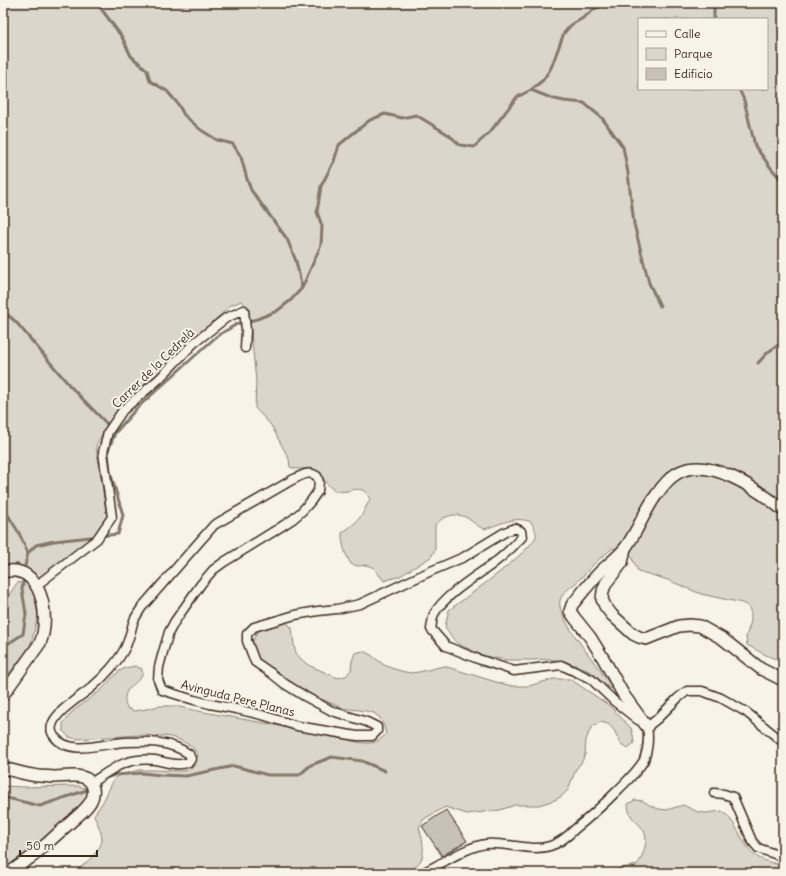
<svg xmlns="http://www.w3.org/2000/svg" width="786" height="876" font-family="Delius,sans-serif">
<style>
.green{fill:#dbd6cb;stroke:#8b8074;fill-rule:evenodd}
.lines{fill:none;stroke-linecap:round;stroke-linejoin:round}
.stream{stroke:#84786c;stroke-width:3}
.building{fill:#c8c1b6;stroke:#3b2a1e}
.street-casing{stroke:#3b2a1e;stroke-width:11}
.secondary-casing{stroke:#3b2a1e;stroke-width:14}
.street{stroke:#f7f3e8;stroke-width:8}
.secondary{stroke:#f7f3e8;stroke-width:11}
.labels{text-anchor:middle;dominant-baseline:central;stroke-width:4;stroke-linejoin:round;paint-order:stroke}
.street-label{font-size:12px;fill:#3b2a1e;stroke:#f7f3e8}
</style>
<rect width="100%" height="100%" fill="#f7f3e8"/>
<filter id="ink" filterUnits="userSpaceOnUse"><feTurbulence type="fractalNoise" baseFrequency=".025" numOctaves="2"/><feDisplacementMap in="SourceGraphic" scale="8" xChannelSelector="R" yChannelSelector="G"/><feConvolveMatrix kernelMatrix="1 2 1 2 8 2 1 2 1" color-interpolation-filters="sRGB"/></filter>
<g filter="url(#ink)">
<!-- green -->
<path class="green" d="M3,3H783V660C772,660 757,650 747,645L746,637L751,621V614L749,607L742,603L701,594L668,580L638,571L630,554L613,548C607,553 600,558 594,564C589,569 585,575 579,580C573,586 563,591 560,600C555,619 603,669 612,689L605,685L593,673L578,666L563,661L548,659L531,660H506L490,657L482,655L460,645L454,640L445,627L447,618L449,610C464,599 533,550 536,536C537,531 533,526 531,522C514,515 500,525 484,529C477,526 476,524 470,520C459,511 444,515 435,525V550L431,557L400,576L384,581L374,568L367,565L358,566L351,564C345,554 342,545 342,533L355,523L362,515L370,499C361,481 352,494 337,491C326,488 324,475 315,470C310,467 304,469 299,469C296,469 293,468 290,467L289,459L271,425L255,408L256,381L249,312L242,301L231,305L174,358L104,430L96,446L107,517L96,536L41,578L35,574L25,569L18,563L3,568ZM639,19H767V89H639Z
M26,582L32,586L34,592L38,616L30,647L3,681V620L6,613L9,595L17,583Z
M277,622H286L292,628L294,645L296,653L301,659L308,665L338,678L346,676L351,670L352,661L355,653L363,651L371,655L384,665L391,668L401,671L410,673L419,672L444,666L496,682L512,686H529L553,679H570L610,706L631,728L633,735L634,743L628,748L621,744L614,730L608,724L600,722L593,726L589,732L586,740L585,755L581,763L576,769L568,790L562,796L555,800L539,805H515L500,810L475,813L467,814L445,807L424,819L419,827C425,849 428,863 404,873H73C82,867 101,851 102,840C102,832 97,823 94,815L103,802L114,779L121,775L138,770H155L180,771L189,770L196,764L198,755C196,753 195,749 192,747C184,741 172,736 162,736C154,735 147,736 139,735L77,739L69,737L63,731V723L73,711L100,691L118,672L125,668L135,666L142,669V676C132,688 120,690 127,708L134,711L142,710L159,706H175L198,711L286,727L357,742C370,744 377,744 386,734L384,726L380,718L374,713L366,711L342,708L312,695L283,677L258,658L254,650L253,641L256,634L262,628Z
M3,786L23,787L77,786L85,788L90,794L89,802L32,851L3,869Z
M635,800L643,801L651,806L659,809L667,810L683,805L698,812L706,813L722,811C739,823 743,850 759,858C766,862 775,863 783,866V873H596L598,872L608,871L637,865C643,857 649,840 644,831C637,819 629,821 628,804Z"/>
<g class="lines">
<!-- stream -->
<path class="stream" d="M97,3L108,18L122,37L131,56L147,70L150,81L167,91L178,104L184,115L201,130L217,140L233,144L241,157L247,179L251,190L287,239L296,261L302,288
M714,19V3
M739,89L744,100L755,146L771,168L783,182
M531,90L551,98L564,101L584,103L602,118L623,147L628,173L634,224L649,283L660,306
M3,311L16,322L70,386L110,427
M758,363L768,352L783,342
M3,507L19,533L28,553
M24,572L26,561L28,553L36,545L54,541L118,534L123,515L110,472L108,451L115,433L136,409L217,336L237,324L257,319L277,311L291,300L302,288L321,245L322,226L317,212L321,186L334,161L339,145L351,135L370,120L385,114L402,118L416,115L449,135L460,145L474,147L490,132L517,97L531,90L543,80L551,68L564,33L571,25L583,18L594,9L608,3
M3,645L9,643L23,634L26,614L22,589L24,578
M105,778L115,775L142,773L160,775L186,776L234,766L268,775H299L311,765L332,757L362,761L385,771
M3,797L40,806L84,791L88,789"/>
</g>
<!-- building -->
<path class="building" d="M446,810L467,841L442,856L422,826Z"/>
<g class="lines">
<defs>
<path id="street" d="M37,585L97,539L112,517L103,452L108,432L123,410L159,379L194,343L226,318L244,310L246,330L245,348
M647,727L657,719L678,698L687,691H702L721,698L746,712L783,742
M91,783C114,768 126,757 155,760C166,762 178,767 189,762L191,759L189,754C170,741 148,741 125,742C104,743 69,757 54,736C41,719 81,697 91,688C103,678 119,661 126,646C129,639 131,631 133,623C135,617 139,612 142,607L214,525L292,480C301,476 308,470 317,476L319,482L318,491L311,501L302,511L293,519L276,530L224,562L213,570L201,584L175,621L169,632L163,652L159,667L158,680L162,690L194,700L210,704L236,709L262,715L297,726L357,736H372L377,731V727L367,722L332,711L306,697L285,684L271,673L255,662L247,641V634L254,627L295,615L318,611L337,609L360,604L431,571L443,566L464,557L505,532L515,528L521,531L522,537C512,548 501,558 490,566C473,578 444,596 434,614C432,619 432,625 431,629L446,646L478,659L514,671L561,665L591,679L614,701L638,720
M714,793L724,794L733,797L752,841L758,848L783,857
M422,873C442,864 465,847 486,844C505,842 532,852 550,846C560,843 568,836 575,829C590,817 604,804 618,790C627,781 638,771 644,760C648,749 649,738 647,727"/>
<path id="secondary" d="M625,548L622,563L606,583L603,591L602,599L605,606L612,615L633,634L639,637L646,639L651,637L679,626L690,625L700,626L723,639L761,669L783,680
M3,572C42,562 51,618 40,643L3,695
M647,727L623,694L603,658L590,637L574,617L570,611L572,605C582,593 591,581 602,570C610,563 620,555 626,547C638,530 645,510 657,494C662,487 668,479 676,474C707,454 759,490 783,510
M3,768C15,771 27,775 39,776C44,776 50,777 55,777C67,777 89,771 93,788C95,798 89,805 82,812L33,856L9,873"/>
</defs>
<!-- street casing -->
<use href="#street" class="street-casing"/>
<!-- secondary casing -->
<use href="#secondary" class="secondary-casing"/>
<!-- street -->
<use href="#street" class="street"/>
<!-- secondary -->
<use href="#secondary" class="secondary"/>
</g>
</g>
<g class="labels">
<!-- street labels -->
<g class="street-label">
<text transform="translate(153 368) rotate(-44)">Carrer de la Cedrelà</text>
<text transform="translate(238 698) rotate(14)">Avinguda Pere Planas</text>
</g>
</g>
<!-- margin -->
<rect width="786" height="876" fill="none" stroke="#f7f3e8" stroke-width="16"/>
<rect x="8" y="8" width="770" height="860" fill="none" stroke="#3b2a1e" stroke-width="1.5" filter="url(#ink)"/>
<!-- legend -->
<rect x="638" y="18" width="130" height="72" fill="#f7f3e8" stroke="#aca397"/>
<rect x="646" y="31" width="20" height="6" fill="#f7f3e8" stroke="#aca397"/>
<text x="674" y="38" font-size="12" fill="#3b2a1e">Calle</text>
<rect x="646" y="48" width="20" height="12" fill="#dbd6cb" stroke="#aca397"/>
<text x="674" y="58" font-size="12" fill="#3b2a1e">Parque</text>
<rect x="646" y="68" width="20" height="12" fill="#c8c1b6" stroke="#aca397"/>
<text x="674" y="78" font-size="12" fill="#3b2a1e">Edificio</text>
<!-- scale -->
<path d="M20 850v6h77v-6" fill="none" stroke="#3b2a1e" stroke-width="2"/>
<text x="26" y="850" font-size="12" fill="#3b2a1e" stroke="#f7f3e8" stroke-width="3" paint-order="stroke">50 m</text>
</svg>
